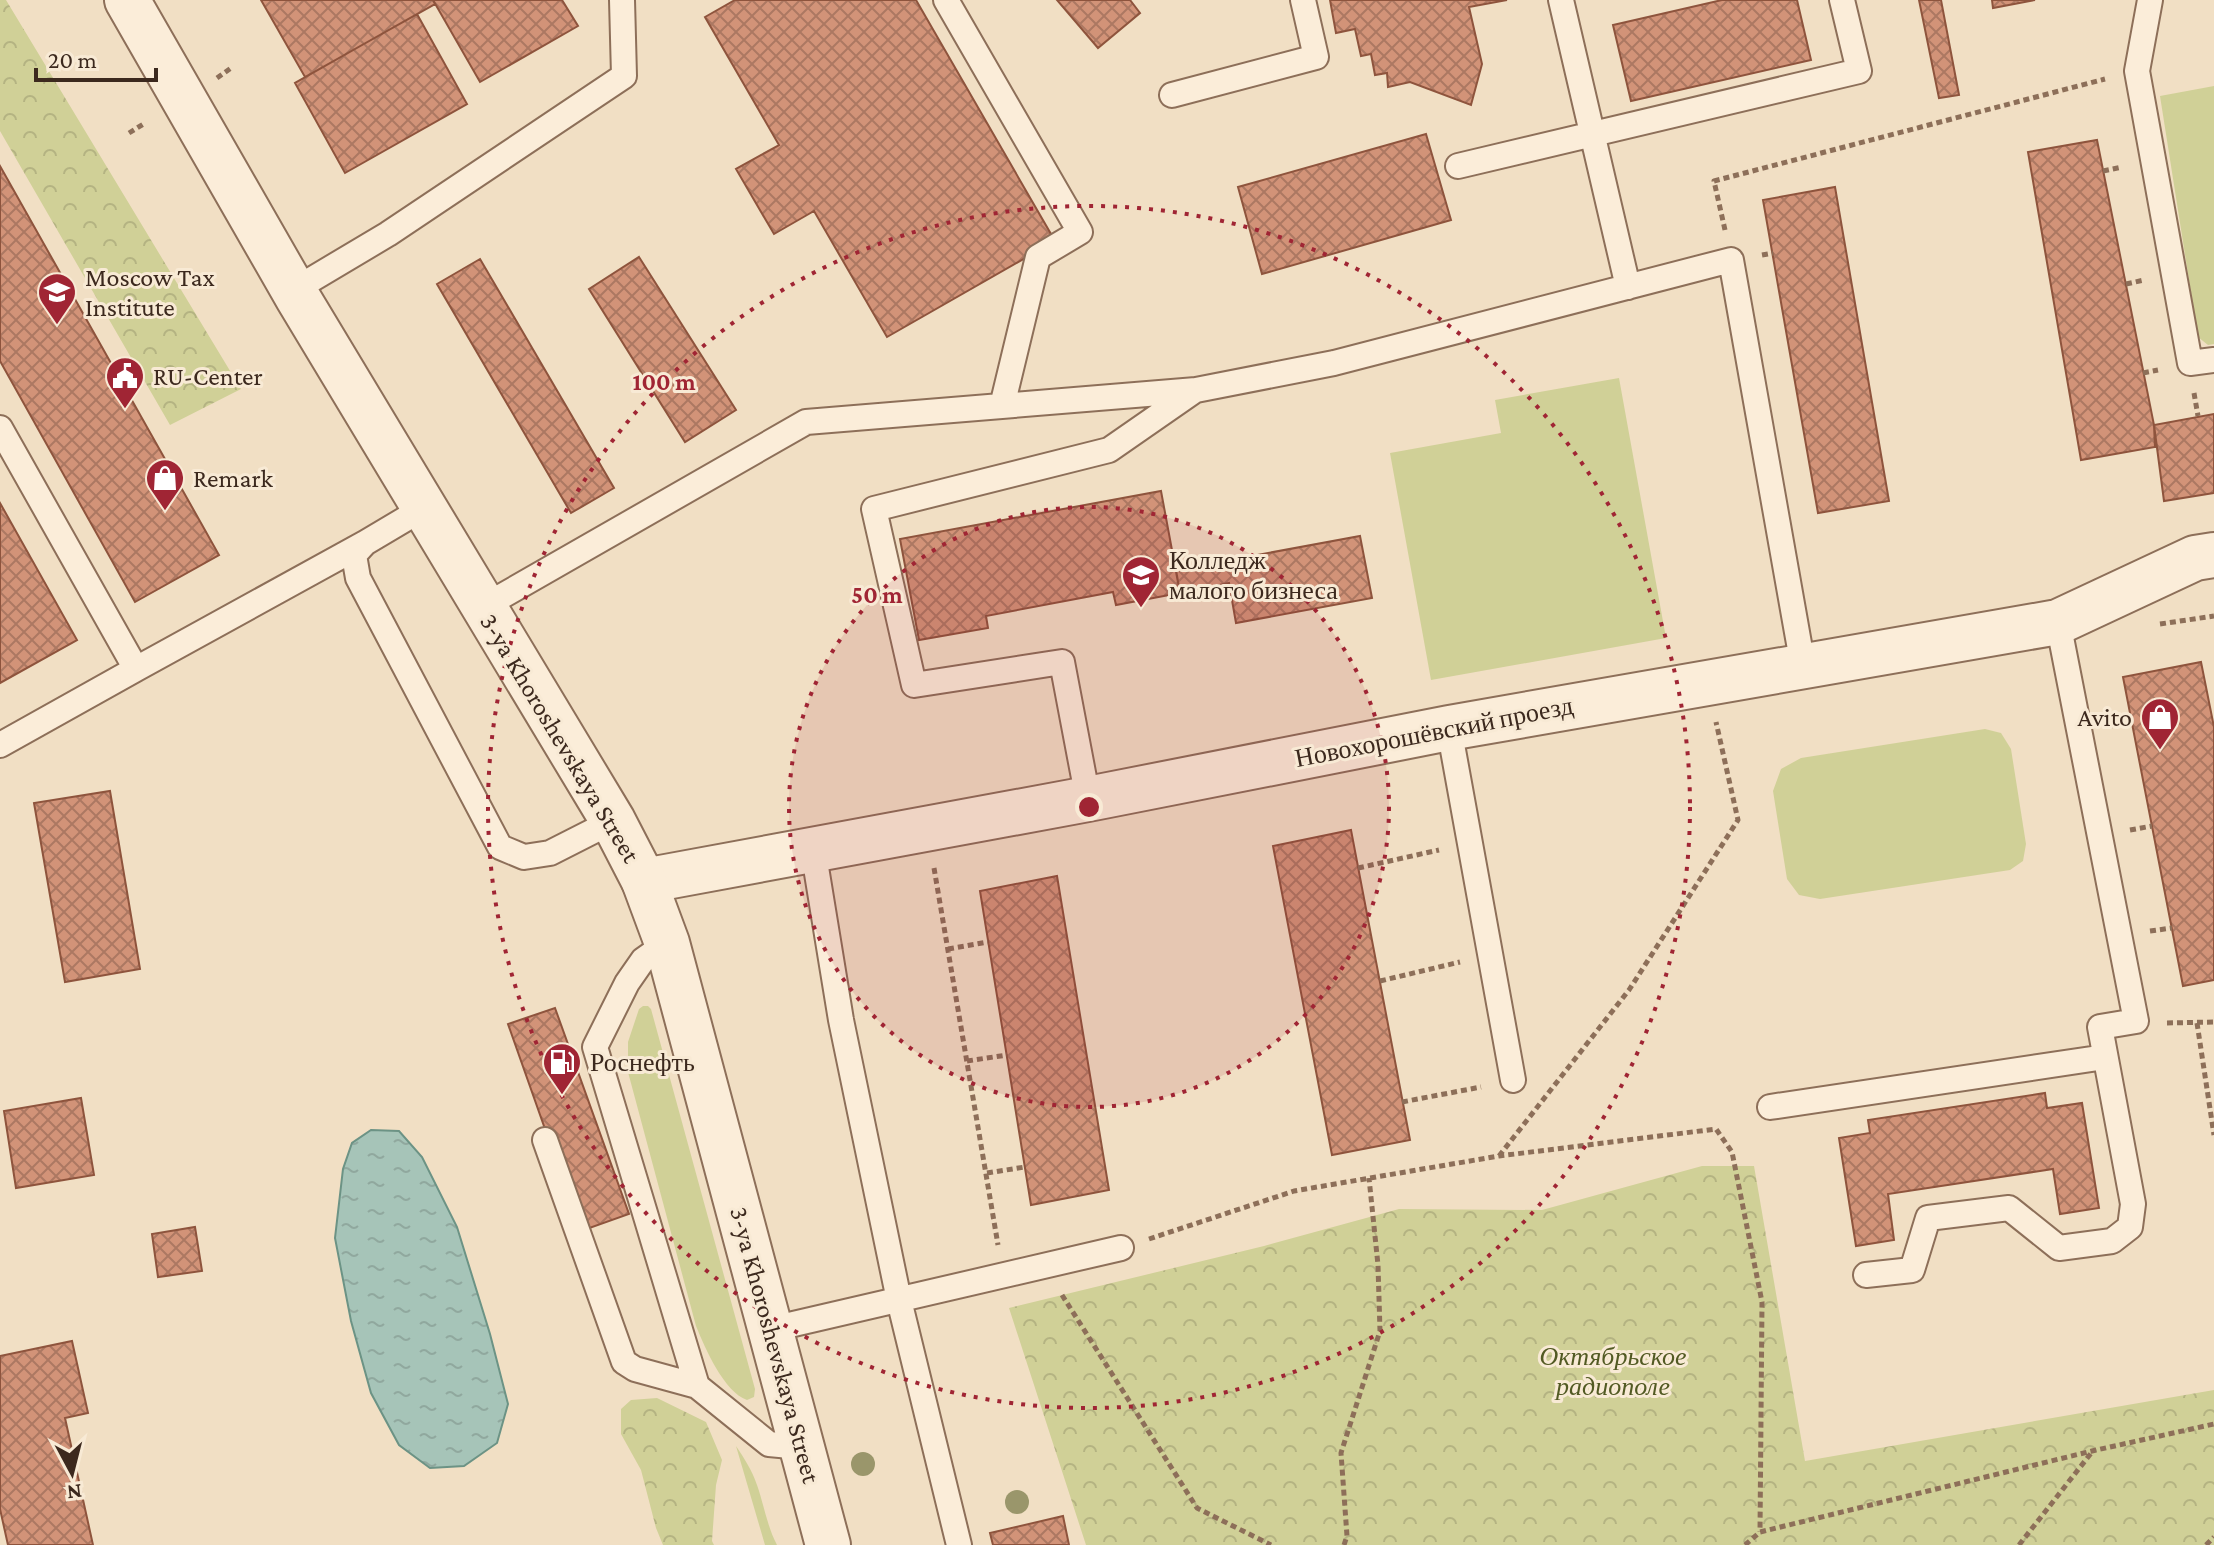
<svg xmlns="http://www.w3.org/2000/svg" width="2214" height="1545" font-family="'Crimson Pro',serif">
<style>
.green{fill:#d0d097}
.forest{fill:url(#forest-crowns)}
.water{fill:url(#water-ripples);stroke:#6c9385;stroke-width:2}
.building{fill:url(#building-cross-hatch);stroke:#8e543d;stroke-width:2}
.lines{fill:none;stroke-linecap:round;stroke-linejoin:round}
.service-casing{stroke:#8d6f59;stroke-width:28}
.minor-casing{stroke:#8d6f59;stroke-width:48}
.tertiary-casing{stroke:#8d6f59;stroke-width:48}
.path{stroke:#8d6f59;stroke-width:5;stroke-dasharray:6 4;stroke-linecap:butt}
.service{stroke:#fbedd9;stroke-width:24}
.minor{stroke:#fbedd9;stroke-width:44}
.tertiary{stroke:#fbedd9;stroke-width:44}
.tree{fill:#9a966b}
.ring{fill:none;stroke:#a02534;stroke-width:4;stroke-dasharray:4 8}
.labels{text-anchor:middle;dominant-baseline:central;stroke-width:6;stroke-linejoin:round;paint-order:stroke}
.poi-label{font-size:26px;fill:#3c291e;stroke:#f8ead5;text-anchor:start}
.street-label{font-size:26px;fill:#3c291e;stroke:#f8ead5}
.park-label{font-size:26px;font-style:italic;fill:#525a23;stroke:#f8ead5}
.centre{fill:#a02534;stroke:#f8ead5;stroke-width:4}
.ring-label{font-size:24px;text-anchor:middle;font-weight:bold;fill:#a02534;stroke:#f8ead5;stroke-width:6;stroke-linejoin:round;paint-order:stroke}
</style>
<defs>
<pattern id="forest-crowns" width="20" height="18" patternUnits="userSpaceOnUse" patternTransform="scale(2)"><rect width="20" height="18" fill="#d0d097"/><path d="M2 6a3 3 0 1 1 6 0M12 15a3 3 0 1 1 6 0" fill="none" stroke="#b4b382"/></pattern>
<pattern id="water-ripples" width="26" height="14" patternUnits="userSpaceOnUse" patternTransform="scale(2)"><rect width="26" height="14" fill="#a6c4b8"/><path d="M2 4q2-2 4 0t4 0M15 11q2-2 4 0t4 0" fill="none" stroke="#90a89e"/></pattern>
<pattern id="building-cross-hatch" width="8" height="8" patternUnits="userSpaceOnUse" patternTransform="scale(2)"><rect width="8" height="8" fill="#d29378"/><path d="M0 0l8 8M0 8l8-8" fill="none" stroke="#ac7862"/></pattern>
</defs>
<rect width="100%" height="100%" fill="#f1dfc4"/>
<!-- green -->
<path class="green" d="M2214,86V344L2208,345L2198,337L2160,96Z
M1619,378L1666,638L1431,680L1390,453L1501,433L1495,400Z
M1985,729L2001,733L2011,749L2026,844L2023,861L2010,870L1820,899L1799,895L1787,879L1773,791L1781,769L1801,758Z
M643,1006H648L651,1009L755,1389L754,1397L747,1400C724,1392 705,1348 696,1326L628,1072V1042L639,1009Z
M736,1446C744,1458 752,1470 757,1485C764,1505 767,1526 777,1545H765Z"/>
<!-- forest -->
<path class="forest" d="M0,0H6L241,389L170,425L0,131Z
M1702,1166H1754L1805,1461L2214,1390V1545H1086L1009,1308L1264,1246L1399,1209L1542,1210Z
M657,1398L706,1422L722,1460L716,1485L712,1541L714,1545H663L656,1528L641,1470L621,1434V1409L631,1400Z"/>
<!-- water -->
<path class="water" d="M371,1130L399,1131L422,1157L457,1227L490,1334L508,1404L497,1443L464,1466L430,1468L399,1445L371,1393L351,1321L335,1238L343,1169L352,1143Z"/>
<!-- building -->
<path class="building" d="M261,0H433L435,4L305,77Z
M433,0H562L578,26L480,82Z
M735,0H916L1055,241L887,337L814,211L774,234L736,169L779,145L705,17Z
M1057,0H1130L1140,13L1098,48Z
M1330,0H1507L1469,7L1482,64L1471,105L1410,82L1388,87L1387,73L1375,75L1371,54L1361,56L1355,29L1336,33Z
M1722,0H1797L1811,60L1631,101L1613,25Z
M1919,0H1941L1959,95L1939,98Z
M1992,0H2035L1993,8Z
M417,14L467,104L345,173L295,83Z
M1426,134L1451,220L1262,274L1238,187Z
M2097,140L2154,425L2155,447L2081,460L2028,152Z
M0,166L219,555L135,602L0,361Z
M1835,187L1889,501L1818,513L1763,200Z
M639,257L736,410L685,442L589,289Z
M480,259L614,488L571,513L437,284Z
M2214,414V493L2164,501L2154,425Z
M1161,491L1180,593L1116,605L1113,592L986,616L988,628L919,640L900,539Z
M0,503L77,640L0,683Z
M1360,536L1372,598L1236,623L1229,583L1180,593L1176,570Z
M2201,662L2214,727V980L2183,986L2123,677Z
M110,791L140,969L65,982L34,803Z
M1351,830L1410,1140L1332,1155L1273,846Z
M1057,876L1109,1190L1031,1205L980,891Z
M555,1008L629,1214L581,1231L508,1024Z
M2045,1093L2047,1108L2082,1103L2099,1208L2060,1214L2053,1169L1888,1194L1894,1240L1856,1246L1839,1138L1870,1133L1868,1120Z
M81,1098L94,1175L16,1188L4,1111Z
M195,1227L202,1271L158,1277L152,1234Z
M72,1341L88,1413L65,1418L93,1545H8L0,1509V1356Z
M1063,1516L1069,1545H993L990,1533Z"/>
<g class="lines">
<defs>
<path id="service" d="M946,0L1080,232L1038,257L1002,406
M1561,0L1628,287
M2150,0L2137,71L2190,363L2214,360
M1172,95L1316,57L1303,0
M1458,166L1859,71L1842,0
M294,290L388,234L624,76L622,0
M0,428L136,669L365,543
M424,508L365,543L354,555L358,578L500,847L524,857L550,853L613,821
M483,607L806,422L1196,390L1334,363L1731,260L1803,666
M1449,728L1513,1080
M0,745L136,669
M1088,799L1062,662L914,685L874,509L1109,450L1194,391
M813,849L841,1020L899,1300L959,1545
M667,943L643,960L627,983L595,1047L697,1386L769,1444L801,1447
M1770,1107L2105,1057
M545,1140L624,1362L635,1369L697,1386
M1866,1275L1912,1270L1928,1218L2009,1208L2059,1248L2112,1241L2130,1227L2133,1204L2100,1027L2136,1021L2058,622
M772,1329L1121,1248"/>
<path id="minor" d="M644,881L1088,799L1449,728L2058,622L2195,558L2214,555"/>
<path id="tertiary" d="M127,0L298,298L613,821L644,881L667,943L828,1545"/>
</defs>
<!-- service casing -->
<use href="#service" class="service-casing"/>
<!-- minor casing -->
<use href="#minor" class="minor-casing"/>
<!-- tertiary casing -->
<use href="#tertiary" class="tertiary-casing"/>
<!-- path -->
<path class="path" d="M217,78L231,68
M129,133L145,123
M2103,171L2122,167
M1725,230L1714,181L2105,79
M1762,255L1773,253
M2126,284L2144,280
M2143,373L2158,370
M2194,393L2198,416
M2160,624L2214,616
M2110,726L2132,722
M2130,830L2152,826
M934,868L998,1245
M1358,868L1439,850
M2150,931L2172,928
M948,949L988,942
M1380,981L1460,962
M2167,1023L2214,1022
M2197,1023L2214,1135
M967,1061L1007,1055
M1402,1102L1481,1087
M1499,1156L1629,990L1738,820L1716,722
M987,1173L1025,1167
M1149,1239L1294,1191L1499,1156L1716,1129L1732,1152L1762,1302L1760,1532
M1062,1295L1197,1508L1271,1545
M1344,1545L1347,1536L1341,1453L1380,1331L1378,1265L1369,1178
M1745,1545L1760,1532L2092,1451L2214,1424
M2019,1545L2092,1452
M2206,1545L2214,1537"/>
<!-- service -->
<use href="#service" class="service"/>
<!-- minor -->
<use href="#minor" class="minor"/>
<!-- tertiary -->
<use href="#tertiary" class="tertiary"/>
</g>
<!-- trees -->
<g class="tree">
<circle cx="863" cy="1464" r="12"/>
<circle cx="1017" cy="1502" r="12"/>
</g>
<!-- distance rings -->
<circle cx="1089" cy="807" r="300" fill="#a02534" fill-opacity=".12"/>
<g class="ring">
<circle cx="1089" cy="807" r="300"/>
<circle cx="1089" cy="807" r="601"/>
</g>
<!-- icons -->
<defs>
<symbol id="university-pin" viewBox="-11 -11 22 30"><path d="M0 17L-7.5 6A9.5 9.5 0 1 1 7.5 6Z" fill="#a02534" stroke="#f8ead5"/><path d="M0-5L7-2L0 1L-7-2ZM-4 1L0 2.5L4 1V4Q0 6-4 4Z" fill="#fff"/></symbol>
<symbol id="civic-pin" viewBox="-11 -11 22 30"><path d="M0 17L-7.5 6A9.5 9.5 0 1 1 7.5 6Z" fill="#a02534" stroke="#f8ead5"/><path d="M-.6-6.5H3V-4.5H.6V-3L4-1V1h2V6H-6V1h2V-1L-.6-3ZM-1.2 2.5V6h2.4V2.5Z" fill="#fff"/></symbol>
<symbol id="shop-pin" viewBox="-11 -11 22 30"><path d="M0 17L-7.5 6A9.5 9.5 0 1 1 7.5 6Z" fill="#a02534" stroke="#f8ead5"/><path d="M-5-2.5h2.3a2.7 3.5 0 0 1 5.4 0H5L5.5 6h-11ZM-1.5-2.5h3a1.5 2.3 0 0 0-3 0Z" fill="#fff"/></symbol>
<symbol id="fuel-pin" viewBox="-11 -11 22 30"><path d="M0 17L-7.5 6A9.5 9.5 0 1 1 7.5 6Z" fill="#a02534" stroke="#f8ead5"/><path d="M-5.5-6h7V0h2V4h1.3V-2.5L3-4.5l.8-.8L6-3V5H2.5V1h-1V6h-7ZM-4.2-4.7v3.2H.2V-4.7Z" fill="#fff"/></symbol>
</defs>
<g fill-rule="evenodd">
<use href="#university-pin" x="35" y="270" width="44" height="60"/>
<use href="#civic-pin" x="103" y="354" width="44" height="60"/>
<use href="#shop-pin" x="143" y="456" width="44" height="60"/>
<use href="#university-pin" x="1119" y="553" width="44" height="60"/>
<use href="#shop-pin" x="2138" y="695" width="44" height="60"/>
<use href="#fuel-pin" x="540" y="1040" width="44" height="60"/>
</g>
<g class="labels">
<!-- poi labels -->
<g class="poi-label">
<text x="85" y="277">Moscow Tax<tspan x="85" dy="30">Institute</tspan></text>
<text x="153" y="376">RU-Center</text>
<text x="193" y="478">Remark</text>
<text x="1169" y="560">Колледж<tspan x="1169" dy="30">малого бизнеса</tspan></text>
<text x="2132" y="717" text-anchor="end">Avito</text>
<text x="590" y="1062">Роснефть</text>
</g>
<!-- street labels -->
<g class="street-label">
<text transform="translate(1434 732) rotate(-11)">Новохорошёвский проезд</text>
<text transform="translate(560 738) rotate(59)">3-ya Khoroshevskaya Street</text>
<text transform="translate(775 1345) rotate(75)">3-ya Khoroshevskaya Street</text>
</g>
<!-- park labels -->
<g class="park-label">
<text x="1613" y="1356">Октябрьское<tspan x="1613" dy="30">радиополе</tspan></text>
</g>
</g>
<circle cx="1089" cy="807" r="12" class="centre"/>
<g class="ring-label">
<text x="664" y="390">100 m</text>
<text x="877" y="603">50 m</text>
</g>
<!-- north arrow -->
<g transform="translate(72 1473) rotate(173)" stroke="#f8ead5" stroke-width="6" paint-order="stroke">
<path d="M0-6L14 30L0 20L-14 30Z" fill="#3c291e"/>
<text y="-12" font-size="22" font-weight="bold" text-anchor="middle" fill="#3c291e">N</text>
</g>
<!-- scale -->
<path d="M36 68v12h120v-12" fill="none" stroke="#3c291e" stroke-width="4"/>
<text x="48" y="68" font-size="24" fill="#3c291e" stroke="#f8ead5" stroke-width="6" paint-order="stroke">20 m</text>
</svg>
